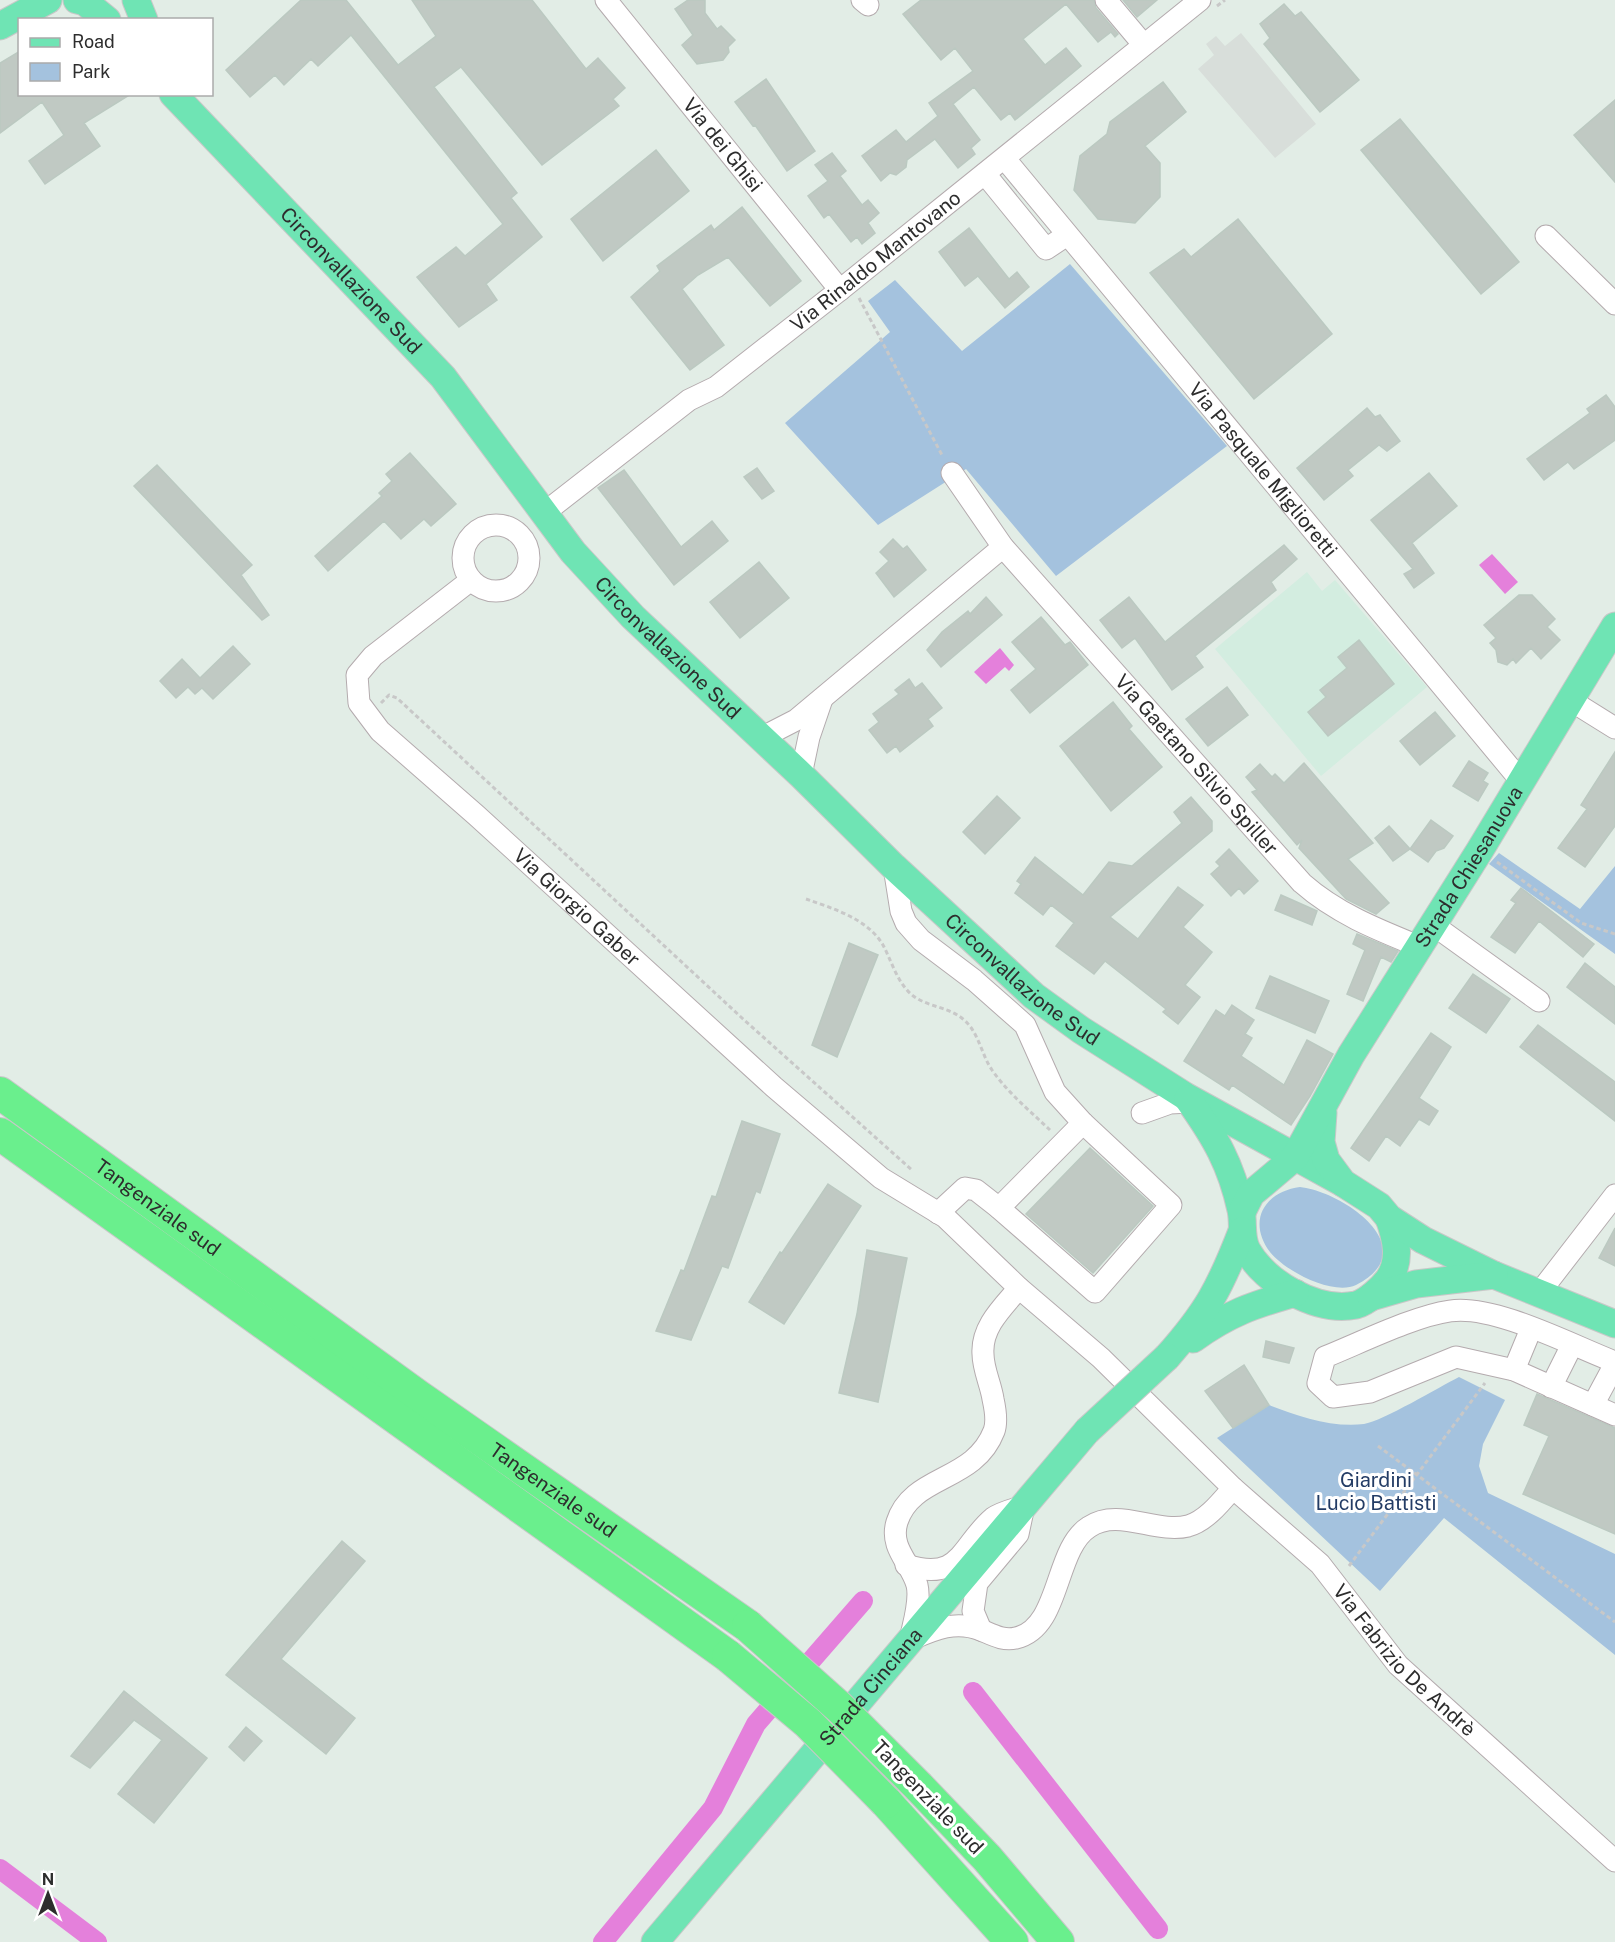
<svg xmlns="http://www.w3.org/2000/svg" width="1615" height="1942" font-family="'Public Sans',sans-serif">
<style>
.education{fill:#d3ede0}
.green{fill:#a4c2de}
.plaza{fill:#d8deda}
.water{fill:#e480db}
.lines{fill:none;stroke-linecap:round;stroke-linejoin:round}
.canal{stroke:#e480db;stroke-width:20}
.building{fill:#c0c9c3;stroke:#bbc9c1;stroke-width:1.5}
.minor-casing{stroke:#b4abae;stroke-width:23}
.major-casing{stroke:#c8c8c8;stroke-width:29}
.highway-casing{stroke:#c8c8c8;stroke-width:34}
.path{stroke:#c8c8c8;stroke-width:3;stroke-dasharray:4.5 3;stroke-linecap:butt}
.minor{stroke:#fff;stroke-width:21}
.major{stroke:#6fe4b4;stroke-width:27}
.highway{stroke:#6aef8d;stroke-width:32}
.major-bridge-casing{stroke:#c8c8c8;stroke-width:29;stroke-linecap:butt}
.highway-bridge-casing{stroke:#c8c8c8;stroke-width:34;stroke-linecap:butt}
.major-bridge{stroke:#6fe4b4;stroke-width:27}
.highway-bridge{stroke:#6aef8d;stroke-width:32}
.labels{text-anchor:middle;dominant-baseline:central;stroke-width:6;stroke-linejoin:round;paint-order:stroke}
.street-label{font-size:20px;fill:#2d2d2d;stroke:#fff}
.park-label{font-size:20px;fill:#233c65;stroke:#fff}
</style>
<rect width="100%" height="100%" fill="#e2ede6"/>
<!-- education -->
<path class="education" d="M1307,572L1322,591L1335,580L1427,687L1321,776L1215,649Z"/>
<!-- green -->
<path class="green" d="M1070,264L1227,446L1056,576L966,469L878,525L785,423L890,332L868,301L895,280L962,351Z
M1499,853L1580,909L1615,866V954L1489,864Z
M1300,1187C1344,1192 1426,1249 1356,1285C1333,1296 1285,1271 1270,1252C1247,1221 1264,1192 1300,1187Z
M1459,1377L1505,1400L1483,1444L1479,1466L1488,1493L1615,1554V1655L1444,1518L1380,1591L1217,1438L1269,1405C1298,1416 1332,1428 1364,1424C1383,1421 1439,1387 1459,1377Z"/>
<!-- plaza -->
<path class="plaza" d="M1241,33L1316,124L1275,158L1198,69L1214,55L1206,44L1216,36L1225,46Z"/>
<!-- water -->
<path class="water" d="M1492,554L1518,582L1505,594L1479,565Z
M1000,648L1014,665L1009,671L1005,667L986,684L974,672Z"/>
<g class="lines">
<!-- canal -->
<path class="canal" d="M973,1692L1158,1929
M0,1869L97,1942
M603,1942L713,1808L756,1724L863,1601"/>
</g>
<!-- building -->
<path class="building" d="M301,0H346L398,65L436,36L412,0H532L586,69L598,58L625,88L613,99L619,106L542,165L461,67L434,87L517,193L511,198L542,237L486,284L497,300L459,327L417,277L456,247L465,256L503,224L351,35L318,66L311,59L284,85L275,75L250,97L226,70Z
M688,0H705V13L717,29L721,26L735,40L728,47L729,52L723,60L697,64L682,45L693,35L675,9Z
M921,0H1094L1096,8L1118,34L1115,37L1111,32L1098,42L1066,4L1023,39L1045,65L1066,48L1081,66L1015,120L1010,113L1001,120L974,87L953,104L980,140L971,148L975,154L958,168L935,139L907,160L906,167L896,175L890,173L881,181L862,156L896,130L906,142L938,116L929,103L973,71L955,48L941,60L903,14Z
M1123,0H1157L1137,17Z
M1284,4L1295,16L1301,12L1359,80L1320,112L1264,44L1270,38L1260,24Z
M20,51V94H131L84,123L100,146L45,184L29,161L64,135L42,102L0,133V63Z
M766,79L815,151L787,171L755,125L753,126L735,102Z
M1163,82L1186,112L1145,146L1160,163V197L1135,223L1098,219L1074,190L1080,156L1107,134L1110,122Z
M1615,100V182L1574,135Z
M1400,119L1519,262L1481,294L1361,150Z
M656,150L689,191L603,261L571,219Z
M832,153L846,171L840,176L862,205L868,200L879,213L868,223L875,233L862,244L857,237L851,242L829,214L824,218L808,196L828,181L815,165Z
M742,207L801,281L770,306L728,257L698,275L682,289L724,345L690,370L631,297L660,271L657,266L711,225L714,230Z
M1238,219L1332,334L1254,399L1150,273L1184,249L1191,257Z
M969,228L1009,279L1017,272L1029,287L1005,308L978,276L965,286L939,252Z
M1606,395L1615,407V440L1574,469L1568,462L1544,480L1527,459L1590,413L1587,409Z
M1367,408L1375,417L1380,415L1400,441L1387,451L1379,445L1348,470L1353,476L1324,500L1297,468Z
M410,453L456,504L431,526L424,519L401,539L384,521L328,571L315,556L382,496L379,493L392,481L386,474Z
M157,465L252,565L241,575L269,615L262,620L134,486Z
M757,468L774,491L762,499L744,477Z
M624,470L681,547L712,521L728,541L674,585L598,488Z
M1429,473L1457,506L1412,543L1434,573L1414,588L1404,574L1413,569L1371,520Z
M893,539L903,549L907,546L926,570L894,597L876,573L889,561L880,552Z
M1284,545L1297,559L1271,582L1276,590L1195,656L1203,667L1172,690L1135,638L1122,648L1100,620L1129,597L1165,642Z
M759,562L789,598L740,638L710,602Z
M1519,595H1532L1555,619L1547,627L1560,640L1541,659L1531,648L1516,663L1513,659L1507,665L1498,662L1496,650L1490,643L1496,638L1484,625Z
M986,597L1002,615L941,667L927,650L942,632L968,611L970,614Z
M1041,617L1065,645L1070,642L1088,665L1030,713L1011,690L1036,669L1012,642Z
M1359,640L1394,684L1328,736L1308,712L1326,697L1320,690L1347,668L1338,657Z
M233,646L250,664L213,699L202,688L195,694L188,687L176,698L160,681L182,659L200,678Z
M909,679L915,688L922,683L942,708L928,719L933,726L900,752L896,746L887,753L869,730L879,722L873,714L899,694L895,690Z
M1227,687L1248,715L1208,746L1186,719Z
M1113,702L1132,726L1129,729L1162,767L1111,811L1060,746Z
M1435,712L1455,736L1420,765L1400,741Z
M1615,752V826L1585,867L1558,848L1587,809L1581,805Z
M1469,761L1488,773L1483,781L1488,784L1478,801L1453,786Z
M1304,763L1373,843L1348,859L1389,903L1376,914L1346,899L1299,848L1302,840L1297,845L1252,792L1257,790L1246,777L1260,764L1272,777L1275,774L1284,783Z
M997,796L1020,818L985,854L963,832Z
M1191,797L1212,821V831L1110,917L1138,939L1178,887L1203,905L1183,927L1212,952L1185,985L1200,997L1178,1024L1163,1012L1166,1009L1105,961L1094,974L1056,946L1074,923L1051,905L1043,915L1015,893L1021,884L1017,881L1035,857L1083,895L1109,862L1132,866L1182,823L1174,812Z
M1431,820L1453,836L1444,848L1436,851L1428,862L1410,849Z
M1389,826L1410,849L1393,861L1375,838Z
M1229,849L1258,881L1244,894L1239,888L1231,896L1211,874L1220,866L1216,862Z
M1521,888L1594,944L1583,957L1539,921L1515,953L1491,937L1516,903L1511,900Z
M1281,895L1317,911L1312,925L1275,910Z
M1357,934L1398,951L1391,962L1381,957L1363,1001L1347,994L1365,950L1353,944Z
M849,943L878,955L837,1057L812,1045Z
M1585,963L1615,987V1024L1567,987Z
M1473,974L1510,999L1486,1033L1449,1008Z
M1270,976L1329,1001L1315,1033L1256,1008Z
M1232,1005L1254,1020L1245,1034L1252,1038L1241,1056L1284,1085L1307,1040L1333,1054L1310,1096L1291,1125L1232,1085L1229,1090L1184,1061L1216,1010L1225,1016Z
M1538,1025L1615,1082V1121L1520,1047Z
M1431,1033L1451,1047L1419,1098L1438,1111L1429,1125L1419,1119L1400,1146L1386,1136L1369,1161L1351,1148Z
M742,1121L780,1134L760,1193L756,1191L728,1268L722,1266L691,1340L656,1331L681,1270L684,1271L712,1196L716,1197Z
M1090,1148L1153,1206L1093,1273L1026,1214Z
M828,1184L861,1206L784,1324L749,1302L780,1252L782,1253Z
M1615,1228V1266L1599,1258Z
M867,1250L907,1258L878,1402L839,1393L857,1314Z
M1266,1341L1294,1348L1289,1363L1263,1357Z
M1244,1365L1269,1405L1233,1428L1205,1391Z
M1537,1394L1615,1428V1534L1523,1494L1549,1436L1524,1425Z
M342,1541L365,1561L281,1659L355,1718L326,1754L226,1675Z
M124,1691L207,1758L154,1823L118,1794L162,1740L134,1720L90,1768L71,1756Z
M246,1727L262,1741L244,1761L229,1747Z"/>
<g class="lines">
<defs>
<g id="minor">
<path id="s1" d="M606,0L840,290"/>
<path d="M862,0L868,5"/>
<path d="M1106,0L1143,44"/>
<path id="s2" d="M1005,159L1521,781"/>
<path d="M985,174L1046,249L1067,235"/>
<path d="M1546,236L1615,304"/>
<path id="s3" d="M952,473L1003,547L1302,883C1336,913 1376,929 1418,946"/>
<path id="s4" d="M544,513L689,400L716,387L840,290L1200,0"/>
<circle cx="496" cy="558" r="33"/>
<path id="s5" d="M471,580L373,656L357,675L359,703L380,731L476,815L774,1087L881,1178L945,1217L1019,1288L1101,1358L1233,1488L1320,1564L1398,1665L1615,1861"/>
<path d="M1570,700L1615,728"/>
<path d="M761,738L796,720L1003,547"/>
<path d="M801,775L809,737L822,699"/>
<path d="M894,867L901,911L906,923L921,940L974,980L1025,1025L1055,1092L1083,1123L1171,1205L1095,1292L999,1208"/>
<path d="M1432,924L1539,1001"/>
<path d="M1142,1113L1170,1103L1190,1102"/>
<path d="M938,1213L965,1188L976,1190L999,1208L1083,1123"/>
<path d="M1540,1292L1615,1195"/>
<path d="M1615,1362C1573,1346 1494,1304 1450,1311C1414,1316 1360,1343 1325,1357L1318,1383L1333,1397L1370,1392L1456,1357L1514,1370L1615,1415"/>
<path d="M1514,1370L1531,1329"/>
<path d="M1551,1387L1572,1345"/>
<path d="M1593,1405L1615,1364"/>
<path d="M906,1565C961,1583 961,1545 993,1518C1001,1512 1015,1509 1024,1506"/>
<path d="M981,1630L973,1611L977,1583L1018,1534L1024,1506"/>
<path d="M912,1639C935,1629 956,1620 981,1630C993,1635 1003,1641 1016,1638C1061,1628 1054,1549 1089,1527C1118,1507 1156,1534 1188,1526C1206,1521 1221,1502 1233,1488"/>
<path d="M910,1640C913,1625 921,1601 917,1585C911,1563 889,1548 897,1522C912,1474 974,1483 994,1431C997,1423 995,1408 993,1399C991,1385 983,1369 983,1354C981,1327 1003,1307 1019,1288"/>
</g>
<g id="major">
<path d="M77,0L85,2L107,20"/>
<path d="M136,0L144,20"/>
<path d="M0,26L48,0"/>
<path id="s6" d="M173,94L443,377L573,552L633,617L801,775L894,867L1034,996L1081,1030L1185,1096L1343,1183"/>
<path d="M1188,1099C1215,1137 1231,1164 1241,1210C1244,1223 1240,1237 1247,1250C1265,1283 1317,1313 1356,1305C1367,1302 1381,1289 1388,1280C1402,1261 1396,1238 1389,1218"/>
<path d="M1323,1113L1321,1142L1326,1160L1343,1183L1379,1206L1389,1218L1423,1240L1494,1275L1615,1324"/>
<path id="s7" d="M1242,1212L1251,1194L1295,1157L1351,1055L1480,850L1615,626"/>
<path d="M1371,1297L1416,1284L1494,1275"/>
<path d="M1193,1339C1229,1313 1253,1305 1295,1293"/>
<path d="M1167,1357C1207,1312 1220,1288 1242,1231"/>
<path id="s8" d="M655,1942L1087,1431"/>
</g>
<g id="highway">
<path id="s9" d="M0,1093L418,1396L748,1626"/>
<path d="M0,1134L728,1656"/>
<path d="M919,1787L987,1858L1058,1942"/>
<path d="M886,1802L1012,1942"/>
</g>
</defs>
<!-- minor casing -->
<use href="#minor" class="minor-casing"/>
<!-- major casing -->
<use href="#major" class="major-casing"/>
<!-- highway casing -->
<use href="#highway" class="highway-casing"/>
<!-- path -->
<path class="path" d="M1217,6L1225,0
M859,298L943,457
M381,703L389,695L397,698L742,1018L912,1170
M1497,862L1581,923L1615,934
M806,899C832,908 868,919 883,945C891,960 896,978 907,990C921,1007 946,1005 963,1019C979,1032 981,1054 992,1070C1008,1093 1030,1111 1050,1130
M1378,1446L1615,1622
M1349,1566L1485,1383"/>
<!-- minor -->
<use href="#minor" class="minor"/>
<!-- major -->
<use href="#major" class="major"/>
<!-- highway -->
<use href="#highway" class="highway"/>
<defs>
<path id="major-bridge" d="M1087,1431L1167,1357"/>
<path id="highway-bridge" d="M748,1626L839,1707L919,1787
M728,1656L808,1723L886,1802"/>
</defs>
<!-- major-bridge casing -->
<use href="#major-bridge" class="major-bridge-casing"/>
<!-- highway-bridge casing -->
<use href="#highway-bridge" class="highway-bridge-casing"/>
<!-- major-bridge -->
<use href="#major-bridge" class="major-bridge"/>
<!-- highway-bridge -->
<use href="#highway-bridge" class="highway-bridge"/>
</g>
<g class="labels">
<!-- street labels -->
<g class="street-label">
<text stroke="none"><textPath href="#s1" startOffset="186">Via dei Ghisi</textPath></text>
<text stroke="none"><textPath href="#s4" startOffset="417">Via Rinaldo Mantovano</textPath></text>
<text stroke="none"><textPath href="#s6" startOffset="258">Circonvallazione Sud</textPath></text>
<text stroke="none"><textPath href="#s2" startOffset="404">Via Pasquale Miglioretti</textPath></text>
<text stroke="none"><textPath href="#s6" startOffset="744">Circonvallazione Sud</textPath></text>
<text stroke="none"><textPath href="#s3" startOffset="381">Via Gaetano Silvio Spiller</textPath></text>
<text stroke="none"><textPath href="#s7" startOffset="416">Strada Chiesanuova</textPath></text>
<text stroke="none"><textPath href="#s5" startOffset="476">Via Giorgio Gaber</textPath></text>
<text stroke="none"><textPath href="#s6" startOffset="1230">Circonvallazione Sud</textPath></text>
<text stroke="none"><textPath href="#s9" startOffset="195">Tangenziale sud</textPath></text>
<text stroke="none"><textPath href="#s9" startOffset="681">Tangenziale sud</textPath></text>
<text stroke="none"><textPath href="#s5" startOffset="1598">Via Fabrizio De Andrè</textPath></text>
<text stroke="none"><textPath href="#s8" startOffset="334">Strada Cinciana</textPath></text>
<text transform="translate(928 1797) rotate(46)">Tangenziale sud</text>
</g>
<!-- park labels -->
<g class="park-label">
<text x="1376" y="1480">Giardini<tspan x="1376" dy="23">Lucio Battisti</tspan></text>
</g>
</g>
<!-- legend -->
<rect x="18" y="18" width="195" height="78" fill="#ffffff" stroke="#ababab" stroke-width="1.5"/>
<rect x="30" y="38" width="30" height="9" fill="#6fe4b4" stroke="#ababab" stroke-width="1.5"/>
<text x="72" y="48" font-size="18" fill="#2d2d2d">Road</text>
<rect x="30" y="63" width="30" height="18" fill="#a4c2de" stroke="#ababab" stroke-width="1.5"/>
<text x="72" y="78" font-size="18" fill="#2d2d2d">Park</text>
<!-- north arrow -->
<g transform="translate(48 1894)" stroke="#ffffff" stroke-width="4.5" paint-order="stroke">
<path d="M0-4.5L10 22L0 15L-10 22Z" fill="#2d2d2d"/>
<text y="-9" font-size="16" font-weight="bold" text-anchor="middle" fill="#2d2d2d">N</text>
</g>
</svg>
